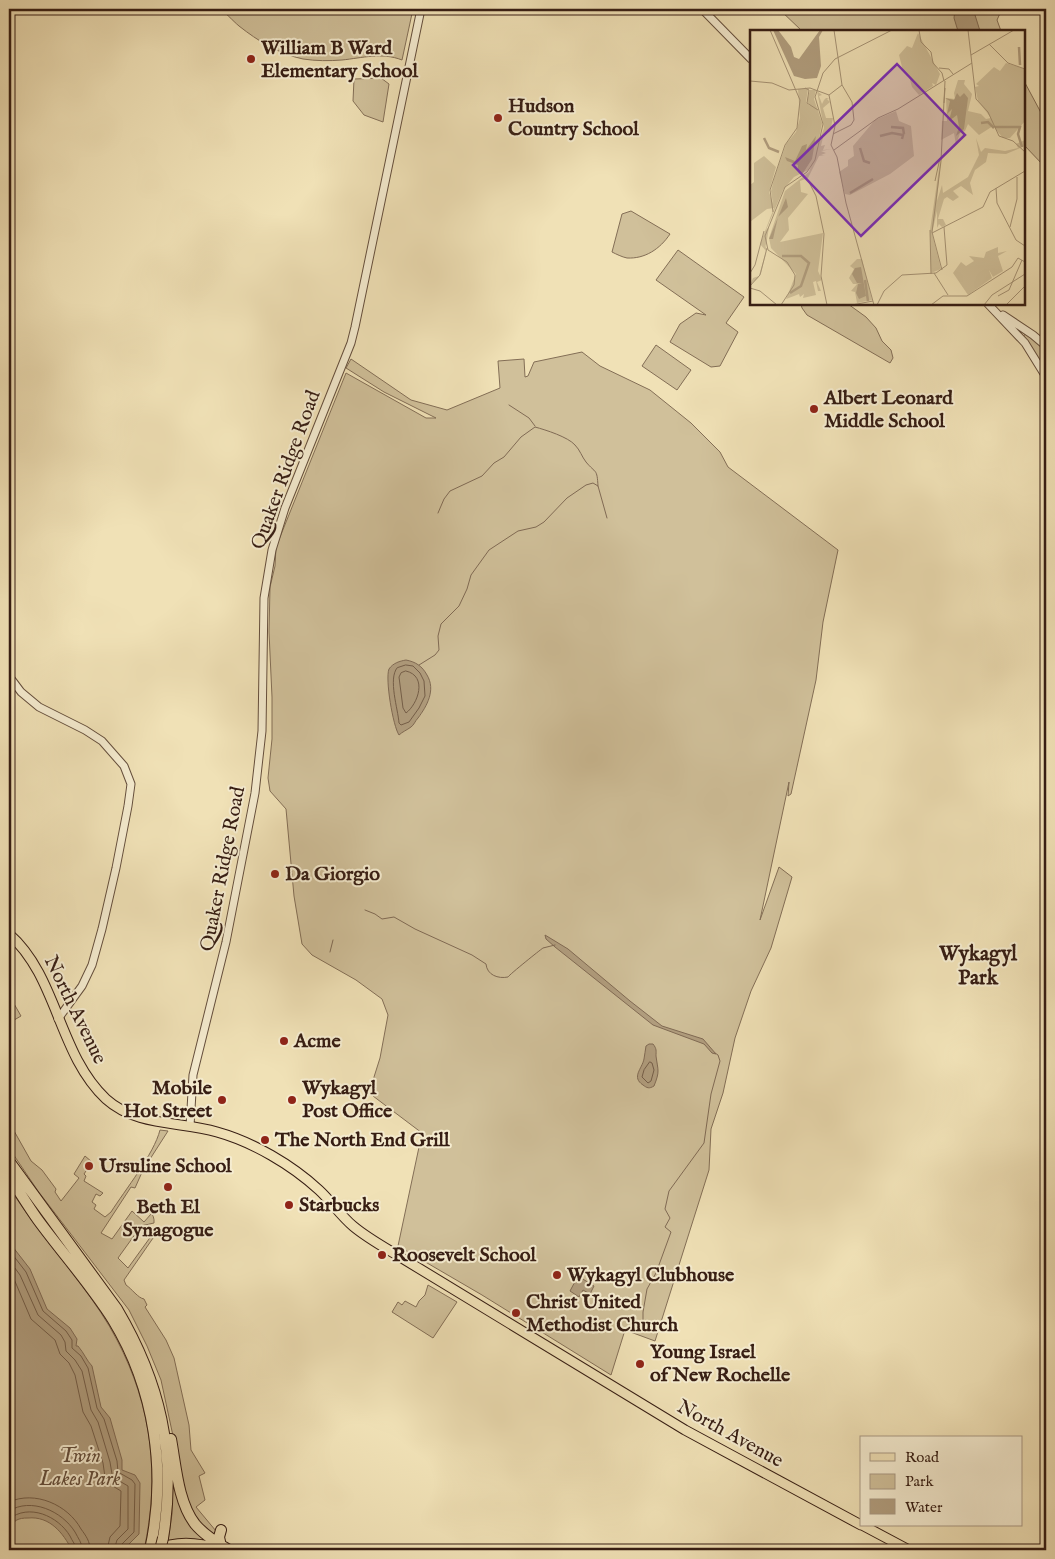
<svg xmlns="http://www.w3.org/2000/svg" width="1055" height="1559" font-family="'IM FELL English',serif">
<style>
.green{fill:#d0c09a;stroke:#836e56}
.water{fill:#b19e7f;stroke:#806a54}
.lines{fill:none;stroke-linecap:round;stroke-linejoin:round}
.shore{stroke:#745e49;stroke-width:1}
.stream{stroke:#806a54;stroke-width:1}
.minor-casing{stroke:#644e3c;stroke-width:9}
.major-casing{stroke:#361d13;stroke-width:11}
.highway-casing{stroke:#361d13;stroke-width:12}
.minor{stroke:#f5ecd0;stroke-width:7}
.major{stroke:#f0e1b6;stroke-width:9}
.highway{stroke:#f0e1b6;stroke-width:10}
.highway-bridge-casing{stroke:#361d13;stroke-width:12;stroke-linecap:butt}
.highway-bridge{stroke:#f0e1b6;stroke-width:10}
.poi-dot{fill:#8f2418;stroke:#f5ecd0;stroke-width:2}
.labels{text-anchor:middle;dominant-baseline:central;stroke-width:4;stroke-linejoin:round;paint-order:stroke}
.poi-label{font-size:20px;font-weight:bold;fill:#361d13;stroke:#f5ecd0;text-anchor:start}
.street-label{font-size:20px;fill:#361d13;stroke:#f5ecd0}
.park-label{font-size:20px;font-style:italic;fill:#644e3c;stroke:#f5ecd0}
.neighbourhood-label{font-size:21px;font-weight:bold;fill:#361d13;stroke:#f5ecd0}
.inset-river{fill:none;stroke:#b19e7f;stroke-width:2.5}
.inset-road{fill:none;stroke:#a69375;stroke-width:1}
.view{fill:#7b2cbf;fill-opacity:0.15;stroke:#7b2cbf;stroke-width:2.5}
.inset-edge{fill:none;stroke:#361d13;stroke-width:2.5}
</style>
<rect width="100%" height="100%" fill="#f0e1b6"/>
<filter id="stains"><feTurbulence type="fractalNoise" baseFrequency=".004" numOctaves="4"/><feColorMatrix values="0 0 0 0 .2 0 0 0 0 .09 0 0 0 0 .02 0 0 0 .5 -.17"/></filter>
<radialGradient id="worn" r=".72"><stop offset=".6" stop-color="#630" stop-opacity="0"/><stop offset="1" stop-color="#630" stop-opacity=".3"/></radialGradient>
<!-- green -->
<path class="green" d="M220,9H413L402,60C382,52 362,58 342,60C329,61 316,61 303,59C279,54 258,41 239,26C233,21 224,11 220,9Z
M779,9H1002L997,20L1001,31H802Z
M381,78L389,84L383,122L364,115L353,101L354,79Z
M1024,81L1046,122V164L1044,166L1024,145Z
M631,211L670,234C660,249 645,259 627,258C622,257 616,254 612,252L622,214Z
M678,250L744,297L726,323L738,332L720,366L711,367L670,342L680,324L696,313L706,315L656,280Z
M801,304H848L866,317L876,328L882,341L891,350L893,358L890,363L807,315L802,308Z
M1026,333L1046,349V372L1023,337Z
M656,345L691,370L677,390L642,366Z
M582,352L600,366L650,390L691,423L720,452L728,467L838,550L823,622L816,680L791,794L788,796L789,782L760,920L779,867L792,877L771,948L751,991L735,1038L723,1093L711,1129L709,1170L655,1341L625,1330L611,1375L482,1295L398,1246L422,1133L373,1096L374,1077L380,1058L388,1015L382,999L356,980L312,955L302,944L294,896L286,809L270,791L268,778L272,739V697L269,632L270,587L275,566L276,547L346,373L426,418H436L384,392L346,368L351,359L411,400L447,410L500,388L498,361L524,359L525,377L528,376L534,362Z
M9,995L21,1016L9,1023Z
M9,1122L31,1161L42,1170L56,1189L55,1192L61,1201L79,1178L74,1174L85,1156L92,1162L84,1174L86,1176L84,1181L103,1193L100,1196L96,1194L92,1202L96,1205L94,1209L105,1217L111,1212C125,1190 154,1154 160,1130L168,1131L143,1170L135,1188L131,1187L101,1233L112,1239L132,1211L144,1222L151,1214L140,1205C148,1208 155,1214 154,1223L141,1226L118,1258L128,1268L157,1228H160L124,1280L126,1285C132,1289 138,1298 144,1299L147,1305L145,1307L166,1340L174,1358L189,1425L191,1450L205,1473L199,1476L205,1500L196,1507L216,1531L213,1534L210,1533L193,1516L187,1501L161,1380L147,1346L129,1310L38,1191L11,1151L9,1147Z
M9,1188C20,1203 30,1219 42,1234C67,1267 98,1303 117,1340C152,1407 160,1476 144,1550H9Z
M428,1285L457,1302L433,1338L392,1312L398,1302L402,1305L405,1301L416,1307L419,1301L425,1295Z
M173,1480L179,1497L211,1542L168,1541L172,1514Z"/>
<!-- water -->
<path class="water" d="M955,9H978L975,15L980,31H958L954,18Z
M406,660C416,662 422,666 427,675C436,690 427,706 418,718C415,721 414,725 411,727C407,730 402,732 399,735C393,726 385,679 389,669C393,663 400,661 406,660Z
M545,935L568,949L630,1001L662,1026L703,1039L716,1054L712,1053L704,1044L653,1025L555,947L546,939Z
M649,1044H653C657,1049 656,1051 656,1056C658,1071 660,1071 654,1086C649,1089 647,1088 643,1085C631,1077 642,1069 644,1059C645,1055 645,1050 646,1046Z
M9,1242L30,1269L47,1309L70,1328L77,1339L76,1346H78C84,1353 87,1361 92,1366L101,1407L110,1418L122,1460V1470L135,1475L140,1483L139,1534L126,1547L125,1550H72C63,1533 50,1516 28,1518C18,1518 14,1520 9,1529Z
M578,1276L594,1286L590,1294L583,1290L579,1297L570,1291Z"/>
<g class="lines">
<!-- shore -->
<path class="shore" d="M406,665L413,666L420,673L424,681L425,696L419,708L409,722L401,725L399,723C398,709 388,679 397,668Z
M406,671C428,676 418,704 406,713L403,708L399,677L401,673Z
M650,1062L652,1063L654,1070L651,1081L648,1083L642,1077L644,1070Z
M9,1250L26,1272L43,1311L66,1331L72,1340V1348L81,1356L88,1368L97,1408L104,1419L117,1461L118,1472L132,1480L135,1484L134,1532L122,1544L121,1550
M9,1260L20,1275L38,1315L61,1335L65,1342L66,1351L75,1360L82,1371L91,1410L98,1422L110,1462L112,1474L116,1479L128,1486V1529L117,1540L114,1550
M9,1272L14,1279L31,1319L55,1340L60,1354L69,1363L75,1375L83,1412L91,1426L103,1463L105,1477L111,1485L121,1491L120,1526L110,1537L107,1550
M9,1502C35,1490 68,1505 81,1529C86,1536 90,1541 90,1550
M9,1511C31,1497 62,1511 75,1532C78,1538 82,1543 83,1550
M9,1519C29,1503 58,1516 70,1536C72,1541 76,1545 77,1550"/>
<!-- stream -->
<path class="stream" d="M509,405L529,418L535,426
M438,513L444,499L450,491L482,476L494,463L504,457L521,437L535,427C546,430 568,437 575,445C580,450 582,457 586,462C596,474 597,468 598,486
M419,665L435,655L439,650L438,636L441,624L459,606L467,589L471,575L489,550L518,531L536,527L544,522L567,498L586,485L593,483L598,486L607,518
M365,910L375,914L382,919L394,917L415,929L472,955L486,964C487,975 498,979 508,977C510,974 540,950 543,948C547,947 551,946 555,945
M330,952L333,940
M643,1320V1312L647,1289L656,1273L671,1232L665,1227L670,1218L665,1209L669,1191L704,1143L711,1094L720,1061L718,1055L715,1053"/>
<defs>
<path id="minor" d="M702,9L751,59
M988,304L1025,343L1046,377
M1003,315L1033,335L1046,346
M9,676L21,692L39,707L85,730L102,741L124,766L131,784L128,806L116,868L102,929L92,965L82,986L58,1019
M190,1126L193,1075L226,942L255,793L262,731L264,598L272,550L285,508L351,343L355,327L421,9"/>
<path id="major" d="M9,934C58,977 58,1054 106,1099C137,1127 180,1121 217,1132C253,1142 292,1165 319,1190C331,1201 340,1215 353,1226C366,1237 382,1246 397,1255L685,1430L861,1525
M862,1525L909,1550"/>
<path id="highway" d="M9,1161L117,1309C160,1382 177,1453 163,1538
M9,1176C19,1191 28,1206 38,1220C63,1254 91,1285 113,1320C155,1389 167,1472 150,1550
M171,1439C176,1466 178,1502 195,1524C204,1535 217,1543 229,1550
M221,1530L219,1537L221,1546
M155,1550C177,1541 197,1542 219,1550"/>
</defs>
<!-- minor casing -->
<use href="#minor" class="minor-casing"/>
<!-- major casing -->
<use href="#major" class="major-casing"/>
<!-- highway casing -->
<use href="#highway" class="highway-casing"/>
<!-- minor -->
<use href="#minor" class="minor"/>
<!-- major -->
<use href="#major" class="major"/>
<!-- highway -->
<use href="#highway" class="highway"/>
<defs>
<path id="highway-bridge" d="M160,1550L163,1538"/>
</defs>
<!-- highway-bridge casing -->
<use href="#highway-bridge" class="highway-bridge-casing"/>
<!-- highway-bridge -->
<use href="#highway-bridge" class="highway-bridge"/>
</g>
<!-- markers -->
<g class="poi-dot">
<circle cx="251" cy="59" r="5"/>
<circle cx="498" cy="118" r="5"/>
<circle cx="814" cy="409" r="5"/>
<circle cx="275" cy="874" r="5"/>
<circle cx="284" cy="1041" r="5"/>
<circle cx="222" cy="1100" r="5"/>
<circle cx="292" cy="1100" r="5"/>
<circle cx="265" cy="1140" r="5"/>
<circle cx="89" cy="1166" r="5"/>
<circle cx="168" cy="1187" r="5"/>
<circle cx="289" cy="1205" r="5"/>
<circle cx="382" cy="1255" r="5"/>
<circle cx="557" cy="1275" r="5"/>
<circle cx="516" cy="1313" r="5"/>
<circle cx="640" cy="1364" r="5"/>
</g>
<g class="labels">
<!-- poi labels -->
<g class="poi-label">
<text x="261" y="48">William B Ward<tspan x="261" dy="23">Elementary School</tspan></text>
<text x="508" y="106">Hudson<tspan x="508" dy="23">Country School</tspan></text>
<text x="824" y="398">Albert Leonard<tspan x="824" dy="23">Middle School</tspan></text>
<text x="285" y="874">Da Giorgio</text>
<text x="294" y="1041">Acme</text>
<text x="212" y="1088" text-anchor="end">Mobile<tspan x="212" dy="23">Hot Street</tspan></text>
<text x="302" y="1088">Wykagyl<tspan x="302" dy="23">Post Office</tspan></text>
<text x="275" y="1140">The North End Grill</text>
<text x="99" y="1166">Ursuline School</text>
<text x="299" y="1205">Starbucks</text>
<text x="168" y="1207" text-anchor="middle">Beth El<tspan x="168" dy="23">Synagogue</tspan></text>
<text x="392" y="1255">Roosevelt School</text>
<text x="567" y="1275">Wykagyl Clubhouse</text>
<text x="526" y="1302">Christ United<tspan x="526" dy="23">Methodist Church</tspan></text>
<text x="650" y="1352">Young Israel<tspan x="650" dy="23">of New Rochelle</tspan></text>
</g>
<!-- street labels -->
<g class="street-label">
<text transform="translate(286 470) rotate(-70)">Quaker Ridge Road</text>
<text transform="translate(223 869) rotate(-79)">Quaker Ridge Road</text>
<text transform="translate(75 1010) rotate(64)">North Avenue</text>
<text transform="translate(730 1434) rotate(29)">North Avenue</text>
</g>
<!-- park labels -->
<g class="park-label">
<text x="80" y="1456">Twin<tspan x="80" dy="23">Lakes Park</tspan></text>
</g>
<!-- neighbourhood labels -->
<g class="neighbourhood-label">
<text x="978" y="954">Wykagyl<tspan x="978" dy="24">Park</tspan></text>
</g>
</g>
<!-- overview -->
<g transform="translate(750 30)">
<rect width="275" height="275" fill="#f0e1b6"/>
<path d="M168,3L190,44L186,55L182,53L183,56L169,65L162,57L159,46L153,41L149,25L157,16L162,18ZM256,33L275,39V91L269,98L260,108H253L243,96L229,105L218,94L215,101L210,103L206,115L204,103L191,110L192,91H197L196,68L205,69L204,63L208,50H215L214,54L222,64L218,81L231,84L236,89L241,88L228,71L225,57L229,56L226,54L244,37L250,41ZM48,59H58L56,72L60,76L57,71L60,60H66L64,69L72,93L65,129L58,140L44,147L33,160L16,200L19,197L16,216L15,214L16,218V223L11,243L8,248L0,255L3,248L9,246L16,221L10,214L24,178L17,179L0,192V155L4,152V133L14,126L26,137L19,162L23,174L21,161L24,149L36,114L46,102L50,88ZM67,61L72,65L69,66L72,74L74,70L76,68H79L77,69L80,72L73,78L76,88H83L80,102L74,103L71,116L75,115L73,120L82,119L71,121L76,123L71,125H75L69,126L58,148L50,151L51,162L58,164L38,188L39,200L30,212L73,203L68,241L72,250L67,252L71,261H68L66,251L63,252L66,265L53,268L54,264L50,267L49,264L44,266L45,273L44,266L36,269L46,244L21,218L19,208L35,161L59,142L74,98ZM146,81L149,91L161,96L164,126L140,144L100,165L95,164L89,142L98,136V130L104,126L103,116L125,90ZM226,108L231,122L235,118L255,121L268,118L266,114L275,110V116L256,124L238,123L236,132L225,140L220,153L223,165L211,156L203,161L209,167L203,171L197,167L194,169L188,189H193L196,195L192,197L189,194L187,198V181L182,203L191,239L181,243L180,200L191,125L187,171L192,155L193,163L218,147L229,125ZM248,217V223L257,221L248,226L253,241L243,247L239,240L242,248L218,265L203,243L211,232L216,236L224,231L219,226L234,228L236,222ZM107,229H112L122,270L107,273L105,262L101,261L107,254H103L99,248L104,239L100,236Z" fill="#d0c09a"/>
<path d="M23,0H28L41,17L44,27L49,29L70,0H73L69,7L71,36L67,48L55,49L44,46ZM207,63L210,67L214,63L218,68L214,99L206,106L209,97L207,85L199,91L202,79L197,84L200,71L195,68L204,70ZM66,106L62,129L53,143L48,142V135L37,131L35,127L45,131L52,116L57,114L56,120ZM36,168L38,177L28,187L23,209H19ZM111,237L116,266L109,269L106,263L108,254L112,253H107L102,244L105,238Z" fill="#b19e7f"/>
<path class="inset-river" d="M269,17L270,35M231,93L238,92L244,98M141,97L153,98L154,104M245,97H270L268,104L272,117M130,106L142,103L153,105L152,109M14,108L19,118L29,122M110,118L114,131L120,133M100,163L123,149M32,226H51L59,233L51,256L40,263M115,250L118,271"/>
<path class="inset-road" d="M20,0L50,70L47,98L35,115L20,160L23,182M169,0L171,12L181,22L183,33L192,43L194,51M218,0L226,69L238,82L249,106L263,111L275,122M239,14L258,33L275,39M221,25L264,0M189,38L199,39L203,44M0,51L22,53L39,60L60,58L79,65L85,96L81,115L87,127L96,173L124,275M55,58L59,60L57,73L68,80M79,65L92,55M194,73L195,58M83,104L101,95L104,90L102,72L92,55L84,0M84,120L128,88L148,79L222,33M185,151L190,128M59,152L66,166L74,204L71,246L77,275M246,158L247,173L266,210L275,216M260,197L267,169V147M180,200L181,244M182,203L233,177L240,162L275,141M192,240L182,202L191,131L195,51M0,243L5,235L14,201M184,243L198,265M0,256L10,245L17,218M0,258L10,261L27,275M248,266L259,260L272,230M31,275L44,255L45,245L37,232L18,220L15,206L35,157L57,142L65,130L73,94L65,67L73,43L85,29L142,0M102,275L123,271M127,275L134,261L152,245L186,243L197,235L194,197M181,275L193,266H217L262,237L268,228L275,232M234,275L242,265L275,244M256,275L275,256"/>
<path class="view" d="M147,34L215,105L111,206L43,135Z"/>
<rect width="275" height="275" class="inset-edge"/>
</g>
<!-- margin -->
<rect width="1055" height="1559" fill="none" stroke="#f0e1b6" stroke-width="30"/>
<rect x="10" y="10" width="1035" height="1539" fill="none" stroke="#361d13" stroke-width="2.5"/>
<rect x="15" y="15" width="1025" height="1529" fill="none" stroke="#361d13"/>
<!-- legend -->
<rect x="860" y="1436" width="162" height="90" fill="#f5ecd0" stroke="#a99984"/>
<rect x="870" y="1453" width="25" height="8" fill="#f0e1b6" stroke="#a99984"/>
<text x="905" y="1462" font-size="15" fill="#361d13">Road</text>
<rect x="870" y="1474" width="25" height="15" fill="#d0c09a" stroke="#a99984"/>
<text x="905" y="1486" font-size="15" fill="#361d13">Park</text>
<rect x="870" y="1499" width="25" height="15" fill="#b19e7f" stroke="#a99984"/>
<text x="905" y="1512" font-size="15" fill="#361d13">Water</text>
<rect width="100%" height="100%" filter="url(#stains)"/>
<rect width="100%" height="100%" fill="url(#worn)"/>
</svg>
